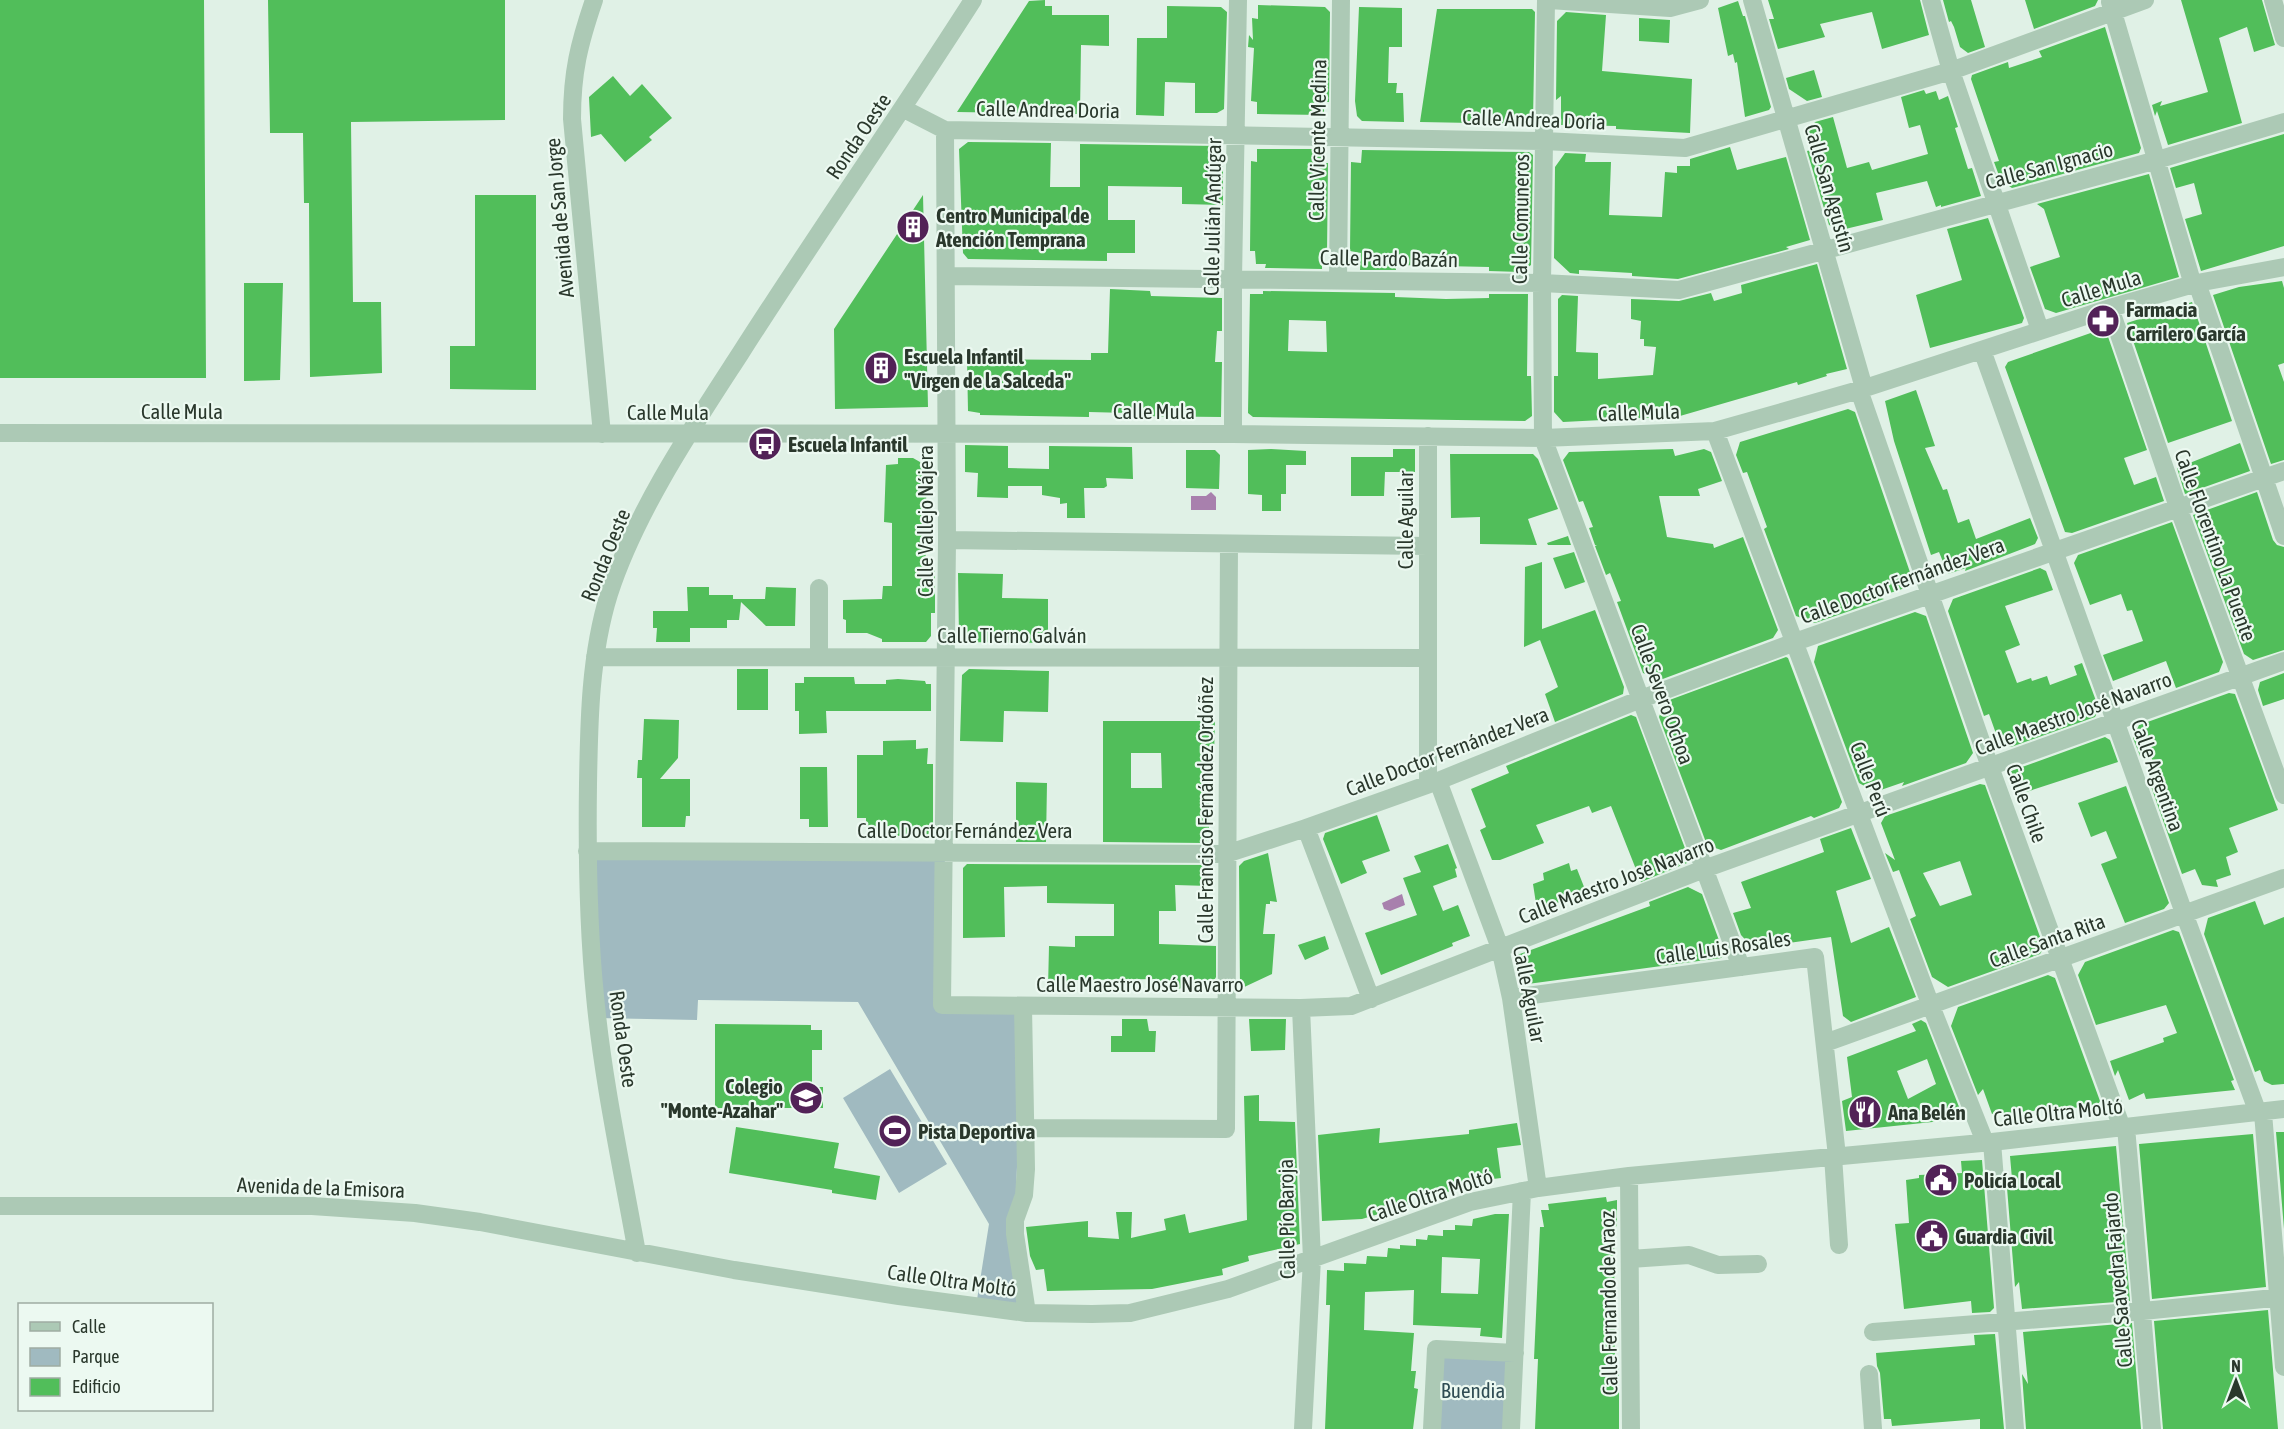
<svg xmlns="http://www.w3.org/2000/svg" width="2284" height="1429" font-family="'Asap Condensed',sans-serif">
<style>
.green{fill:#a0bac0}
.water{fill:#a880ad}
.building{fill:#51be5a;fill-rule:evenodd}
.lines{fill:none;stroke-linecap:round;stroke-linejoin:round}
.street{stroke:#acc9b5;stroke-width:18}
.labels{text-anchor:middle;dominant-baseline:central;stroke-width:4.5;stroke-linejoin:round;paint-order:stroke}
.street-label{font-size:21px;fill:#2a382c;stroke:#ecf9f1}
.poi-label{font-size:21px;font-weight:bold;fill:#2a382c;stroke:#ecf9f1;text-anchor:start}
.park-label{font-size:21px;fill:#304d54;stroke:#ecf9f1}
</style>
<rect width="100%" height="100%" fill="#e0f1e6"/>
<!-- green -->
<path class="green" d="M587,851L945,852L942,1005L1023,1007L1015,1220L1027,1313L976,1306L989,1224L858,1002L698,1000L697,1020L597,1018Z
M890,1069L947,1164L899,1193L843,1098Z
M1436,1349L1515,1353L1511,1429H1432Z"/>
<!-- water -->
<path class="water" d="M1211,492L1216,497V510H1191V496H1206Z
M1402,894L1405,905L1390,911L1384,909L1382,903Z"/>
<!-- building -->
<path class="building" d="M0,0H204L206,378H0Z
M268,0H505V120L351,122L353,302H381L382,373L310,377L309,203H304L303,133H270Z
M1045,0V6H1052V15H1109V46L1081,45L1080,114H1051V111L1023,110V113L957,112L1029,1Z
M1768,0H1920L1929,35L1882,49L1872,12L1820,24L1825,37L1778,49L1769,19H1774Z
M1943,0H1971L1985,47L1968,53L1960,47L1954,27L1951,21L1949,22Z
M2025,0H2098L2095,6L2034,29Z
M2181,0H2262L2275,45L2254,52L2247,27L2219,38L2242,123L2168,145L2157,111L2155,116L2152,105L2162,101L2160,106L2208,92Z
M1738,1L1743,16H1745L1771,107L1769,110L1745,117L1737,62L1735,63L1733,54L1728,56L1718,8Z
M1258,5L1325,7L1330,12L1329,102H1324V115L1257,114V102L1251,101L1254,48L1248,47L1249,35L1253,40L1252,18L1258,19Z
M1167,6L1221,7L1227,12L1224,109L1217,113H1195V83L1165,82L1164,116L1136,115L1137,38H1167Z
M1359,7L1402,8V47H1389L1388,83H1397L1396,93H1403L1404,122L1362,121L1357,116L1355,101Z
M1437,9H1532L1535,12L1533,120L1529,124L1420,122Z
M1566,12L1606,15L1602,71L1692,79L1690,133L1616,129V126L1561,125V96L1556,100L1557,21Z
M1639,18L1670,20L1669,43L1639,41Z
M2105,27L2141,148L2139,153L2012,188L2001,181L1994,162L1999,161L1971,79L1972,75L2008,62L2009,68L2042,57L2039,51Z
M1814,70L1822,97L1807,101L1789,89L1786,78Z
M613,76L630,96L642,84L672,118L649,137L652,140L625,162L601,134L591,137L589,97Z
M1924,90L1926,94L1936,91L1939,100L1948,96L1958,127L1955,128L1968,169L1972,168L1981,196L1941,207V205L1936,207L1927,181L1876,193L1883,220L1841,230L1829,225L1807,151L1813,149L1808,133L1815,122L1833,117L1847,168L1869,162L1872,170L1928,154L1920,125L1909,128L1901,97Z
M2284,134V246L2201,271L2185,219L2202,214L2194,183L2176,188L2170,168Z
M968,142L1051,143L1050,187H1080V144L1218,146L1223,152V205L1182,204V187L1108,186V220H1135V253H1107V261L968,259L963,253L959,149Z
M1730,147L1737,170L1786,157L1810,240L1786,247L1789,249L1678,279L1632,276V273L1579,270V274L1570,273L1554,258L1555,167L1565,153L1586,154L1585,162H1611L1609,215L1662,217L1665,172L1677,173V166H1690V159Z
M1257,149H1324V163H1328L1327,253H1322V269L1265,268L1266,264H1256L1255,251H1250L1251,161L1257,162Z
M1362,150L1529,152L1533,155L1531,265L1521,272L1489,271V267L1396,265V270H1360L1361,253L1350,251L1351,162L1361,163Z
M2149,174L2179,277L2056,313L2045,309L2030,267L2060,257L2044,209L2037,204Z
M475,195H536V390L450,389V346H475Z
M923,195L928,407L835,409L834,329Z
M1988,218L2024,318L2022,323L1930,348L1916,295L1962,280L1947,229Z
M1817,264L1847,369L1826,374L1827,376L1798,385L1797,382L1680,416L1563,422L1554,412V376H1558V299L1562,295L1578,296L1576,352L1598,353V379L1653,375L1656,347L1644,346V339H1640L1641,321L1631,319V299L1679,301L1711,293L1714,301L1742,293L1741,285Z
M2282,281L2284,288V363L2278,365L2284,382V460L2271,464L2213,295L2239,287Z
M244,283H283L280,380L244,381Z
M1110,289L1150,291L1151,296L1222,298V331H1217L1215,362H1222L1221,417L1128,416V413L1089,412V417L980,415V413L968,411L967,359L1091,360V353H1108Z
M1263,291L1395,293V297L1446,299L1489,298V294H1528L1527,376H1531L1532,416L1525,421L1253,417L1248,413L1250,294H1263ZM1289,320L1326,321L1327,352L1288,351Z
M2192,302L2232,421L2168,443L2127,323Z
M2105,328L2147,450L2124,458L2134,485L2156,477L2164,501L2072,533L2065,532L2005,367L2008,362Z
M1916,390L1935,446L1925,448L1943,490L1947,489L1958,523L1969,519L1976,539L2030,518L2038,538L2035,544L1965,571L1966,568L1948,574L1939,552L1931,555L1894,441L1885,401Z
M1848,409L1855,412L1913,581L1911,586L1878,597L1884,599L1815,623L1796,616L1764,529L1767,527L1747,472L1743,473L1736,455L1740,442Z
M2240,443L2250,471L2185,494L2177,468Z
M965,445L1008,446V468L1049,469V446L1132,447L1133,479L1106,478L1107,486L1104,488H1084L1085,518H1067V503L1060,504V498L1042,495V486H1008V498L977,497L978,473L965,472Z
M1271,449L1306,451V465H1286V494H1281V511H1262V495L1248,494V450Z
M1393,449H1415V472H1385L1384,496H1351V457H1393Z
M1673,449L1675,456L1704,449L1711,452L1722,481L1698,489L1700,496H1659L1667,537L1713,544L1714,548L1743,537L1778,630L1773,638L1660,680L1643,673L1617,602L1621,601L1610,573L1606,575L1595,546L1597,545H1595L1589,528L1593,527L1583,501L1579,502L1563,460L1569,452Z
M1186,450H1215L1220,455L1219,489L1186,488Z
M1450,454H1533L1538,459L1558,509L1528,519L1537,545L1480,544V517L1451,518Z
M898,458H913L927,466L929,472L927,475L926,505H928L925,568H934L935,572V613H931V636L926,642H882V639L867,633H846V620L843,619V600L882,599L883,586H892V523L884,522L886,465L898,464Z
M2257,492L2273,540L2277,545L2284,547V650L2253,660L2244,654L2193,515Z
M2172,522L2223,662L2219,672L2176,688L2166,661L2113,681L2103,655L2143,641L2132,610L2127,611L2121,594L2090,605L2074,563L2078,555Z
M1568,536L1571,545H1548L1547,543Z
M1574,552L1585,582L1565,589L1553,558Z
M1542,562V629L1595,610L1624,687L1623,694L1555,722L1545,694L1558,687L1540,640L1524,647L1525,567Z
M2040,568L2046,571L2053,590L2005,606L2020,645L2005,651L2017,683L2031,678L2032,681L2047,676L2050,685L2077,675L2074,666L2082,663L2099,709L2095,717L2011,747L1999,742L1989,714L1984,716L1948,611L1953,599Z
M958,573L1003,574L1002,598L1048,599V643L966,642L959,637Z
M687,587H709V595H733V599H765L766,587L796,588L795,626H766L741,602L739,620H727V628H690V642H656L657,628H653V611H688Z
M1915,612L1926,616L1973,753L1966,763L1902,786L1904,782L1875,792L1859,783L1814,662L1818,646Z
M1786,657L1788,658L1842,802L1839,808L1814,818L1811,816L1721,850L1707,845L1659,717L1664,702Z
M737,669H768V710H737Z
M969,669L1049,671L1048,712L1004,711L1003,742L960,741L962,675Z
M2284,673V699L2263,706L2258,690L2260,682Z
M804,677H854L855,684H886V680L898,679L925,681L926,684H931V711H826L827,733L799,734V711H795V683H804Z
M2229,693L2235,694L2278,810L2229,828L2238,852L2226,857L2231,875L2216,880L2218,887L2202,885L2195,869L2182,874L2148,778L2157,775L2150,753L2140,756L2133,738L2139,725Z
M1631,715L1636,717L1689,859L1687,863L1641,882L1611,806L1592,813L1589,806L1536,825L1544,843L1500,860H1492L1480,830L1486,827L1471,789L1509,773L1506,766Z
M644,719L679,720L678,758L660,779H690V816H686L685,827H642V778H637L638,760H642Z
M1103,721H1215L1213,789H1209V837L1204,843L1103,842ZM1131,753H1161L1162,788H1131Z
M2105,737L2110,740L2118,762L2020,794L2011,771Z
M916,740V749L928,748L927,764H933V832L930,835L893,836V826L866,827V818H857V755H883V741Z
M800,767H827L828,827H809V819H800Z
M1016,782L1047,783L1046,842H1016Z
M1980,784L1985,785L2044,948L2040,954L1948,987L1932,977L1910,919L1916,916L1899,870L1893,872L1885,853L1895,860L1881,823L1885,816ZM1960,861L1972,895L1940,906L1923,873Z
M2126,786L2169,903L2164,909L2125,923L2101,864L2117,858L2106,831L2091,837L2078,803Z
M1377,815L1390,851L1362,861L1367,873L1341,884L1323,839L1325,833Z
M1851,828L1871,879L1836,891L1851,943L1889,927L1916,997L1851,1022L1843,1016L1831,937L1753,948L1741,935L1733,913L1751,908L1741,882L1824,852L1820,839Z
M1448,844L1457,868L1455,869L1457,877L1433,886L1443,911L1458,905L1470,936L1452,943L1453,946L1381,975L1365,933L1417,915L1403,878L1421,872L1414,856Z
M1268,853L1277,902L1270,901V904H1266L1263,934H1275L1272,974L1240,989L1239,866L1244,861Z
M1569,863L1571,871L1577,869L1588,897H1574L1537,910L1533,884L1544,880L1543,873Z
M967,864L1209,865V886L1175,885L1176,911H1159V944L1216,946V977L1210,989L1159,988V979L1075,980V988H1048L1049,946L1075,947V936H1114V904L1047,903V886L1004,887L1005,937L963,938V868Z
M1688,887L1702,894L1724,954L1721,958L1521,985L1514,961L1517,955L1650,906L1649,902Z
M2255,901L2264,925L2284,917V1084L2272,1085L2264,1081L2260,1070L2255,1072L2204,934L2208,918Z
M2173,930L2179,932L2234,1080L2231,1081L2235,1090L2146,1099L2144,1093L2129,1100L2118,1070L2115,1076L2110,1061L2164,1042L2163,1038L2177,1033L2166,1005L2096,1025L2078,975L2085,962Z
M1325,936L1329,949L1305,960L1298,945Z
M2048,975L2055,978L2100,1101L2097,1106L1992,1114L1983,1089L1978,1095L1951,1026L1958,1007Z
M1122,1019H1147L1149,1031H1156L1155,1052H1111V1036H1122Z
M1249,1019H1286L1285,1050L1251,1051Z
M1921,1020L1926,1023L1963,1117L1961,1119L1846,1131L1842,1101L1852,1097L1847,1057L1916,1031L1912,1024ZM1927,1059L1936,1084L1908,1099L1897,1071Z
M715,1024L811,1025V1030H822V1050H812V1087H823V1108H715Z
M1259,1095V1121L1295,1122L1300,1244L1248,1256L1249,1261L1222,1269L1223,1275L1152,1289L1047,1291L1044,1269L1036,1270L1030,1256L1026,1227L1088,1221V1237L1119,1239L1116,1212H1132L1131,1238L1166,1230L1164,1219L1185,1214L1189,1233L1247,1220L1244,1096Z
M1517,1123L1521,1145L1497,1148L1501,1178L1453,1184L1454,1191L1412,1196V1204L1362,1219L1322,1221L1318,1135L1380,1128L1379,1143L1469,1134V1130Z
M736,1127L839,1143L834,1168L880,1176L876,1200L832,1193V1190L729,1173Z
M2276,1132H2284V1229Z
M2253,1134L2266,1287L2152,1299L2139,1144Z
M2116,1146L2130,1301L2022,1309L2019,1282L2015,1287L2006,1175L2012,1179L2010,1156Z
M1982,1160L1994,1308L1990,1312L1972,1313L1971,1301L1904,1309L1895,1224L1909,1223L1906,1180L1919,1178V1175L1962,1173L1961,1161Z
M1606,1197L1607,1202L1617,1200V1226L1614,1227L1615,1365L1619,1364V1429H1535L1538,1359H1534L1540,1227H1544L1541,1210H1549L1548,1204Z
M1495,1214H1509L1502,1338L1480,1336L1481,1328L1413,1325L1414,1290L1365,1292L1364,1330L1414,1333L1411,1371H1416L1414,1388L1418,1389L1413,1429H1325L1330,1305H1326L1327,1270L1344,1271V1263L1366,1264L1367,1256L1387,1257L1388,1248L1400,1249V1245L1416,1246V1239L1427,1240L1428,1235L1443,1236V1230H1455V1225L1472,1226L1473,1219ZM1442,1257L1480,1259L1478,1294L1441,1293Z
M2268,1310L2278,1429H2163L2154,1321Z
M2132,1323L2141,1429H2026L2022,1374L2028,1384L2023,1332Z
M1995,1334L2004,1429H1980V1419L1892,1426L1891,1419H1884L1880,1373L1877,1366L1876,1353L1975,1345L1974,1335Z"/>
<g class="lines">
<!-- street -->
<path class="street" d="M594,0C579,44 572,72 572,119L602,434
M1546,0L1542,283L1543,438L1741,967
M1549,0L1670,8L1700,0
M1752,0L1864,388
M1931,0L1951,71L2040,330
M2273,0L2284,38
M2110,2L2193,285
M904,109L945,130L1544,141L1685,148L1951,71L2145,0
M945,130L947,540L942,1005L1301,1008L1351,1006L1704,869L2284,661
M946,276L1542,283L1679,290L2157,160L2284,122
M1338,280L1341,0
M2197,283L2284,536
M2110,308L2178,507L2284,795
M1982,350L2184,913L2258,1113
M1859,390L1990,767L2122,1128
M1715,431L1931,1006L1985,1142
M0,433L1233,434L1543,438L1715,431L1859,390L2110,308L2197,283L2284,267
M1233,434V279L1238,0
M1428,436V784
M947,540L1428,546
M595,657L1428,658
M819,657V588
M1438,781L1500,948L1511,998L1538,1188
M1306,828L1371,999
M587,851L1226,854L1306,828L1438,781L1641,699L1795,642L2284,471
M1511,998L1815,957L1837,1156
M1023,1007L1026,1169L1024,1195L1015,1220V1234L1027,1313
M1301,1008L1312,1259L1303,1429
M1825,1043L2284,878
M2263,1113L2284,1367
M2126,1127L2152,1429
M1025,1128L1226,1129L1229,544
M1992,1142L2015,1429
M1833,1156L1839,1245
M1629,1176L1631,1429
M0,1206H312L415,1213L480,1222L734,1270L899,1296L1027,1313L1092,1314L1130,1313L1228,1289L1470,1202L1538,1188L1629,1176L1992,1142L2284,1109
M637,1253C622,1168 603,1082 595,996C588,926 587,855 588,784C589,721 590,655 609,594C636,511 692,428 740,354C816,235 897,119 973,0
M1630,1259L1689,1255L1718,1265L1758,1264
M1873,1332L2143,1311L2284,1297
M1869,1374L1873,1429
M1432,1429L1436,1349L1515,1353
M1511,1429L1522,1191"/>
</g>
<!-- icons -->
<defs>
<symbol id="building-disc" viewBox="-11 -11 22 22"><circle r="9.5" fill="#522257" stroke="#ecf9f1"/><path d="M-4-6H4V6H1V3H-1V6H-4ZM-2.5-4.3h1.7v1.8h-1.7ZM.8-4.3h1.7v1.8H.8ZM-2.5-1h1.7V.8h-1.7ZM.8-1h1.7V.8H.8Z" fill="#fff"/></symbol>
<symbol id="pharmacy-disc" viewBox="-11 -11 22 22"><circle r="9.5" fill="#522257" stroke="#ecf9f1"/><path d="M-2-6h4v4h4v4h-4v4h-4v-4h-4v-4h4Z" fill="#fff"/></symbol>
<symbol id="bus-disc" viewBox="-11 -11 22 22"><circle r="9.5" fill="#522257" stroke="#ecf9f1"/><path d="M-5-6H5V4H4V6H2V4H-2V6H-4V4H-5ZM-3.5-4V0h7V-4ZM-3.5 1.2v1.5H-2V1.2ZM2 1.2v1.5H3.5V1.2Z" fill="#fff"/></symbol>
<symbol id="school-disc" viewBox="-11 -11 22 22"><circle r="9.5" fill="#522257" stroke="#ecf9f1"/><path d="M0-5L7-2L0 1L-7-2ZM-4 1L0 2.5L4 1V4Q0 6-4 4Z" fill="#fff"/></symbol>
<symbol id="restaurant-disc" viewBox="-11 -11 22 22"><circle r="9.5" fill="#522257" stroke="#ecf9f1"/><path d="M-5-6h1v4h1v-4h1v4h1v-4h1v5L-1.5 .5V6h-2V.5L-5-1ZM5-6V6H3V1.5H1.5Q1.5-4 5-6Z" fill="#fff"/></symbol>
<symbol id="stadium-disc" viewBox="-11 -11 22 22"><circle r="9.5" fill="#522257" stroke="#ecf9f1"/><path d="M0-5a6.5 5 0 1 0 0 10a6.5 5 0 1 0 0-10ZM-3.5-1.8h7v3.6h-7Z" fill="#fff"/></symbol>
<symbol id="civic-disc" viewBox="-11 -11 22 22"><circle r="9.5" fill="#522257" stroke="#ecf9f1"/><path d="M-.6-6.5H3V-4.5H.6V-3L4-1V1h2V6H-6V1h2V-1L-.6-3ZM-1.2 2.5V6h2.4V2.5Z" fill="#fff"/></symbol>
</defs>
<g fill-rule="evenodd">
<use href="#building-disc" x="894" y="208" width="38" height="38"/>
<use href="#pharmacy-disc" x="2084" y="302" width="38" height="38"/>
<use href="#building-disc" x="862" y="349" width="38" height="38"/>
<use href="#bus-disc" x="746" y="425" width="38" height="38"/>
<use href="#school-disc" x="787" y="1079" width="38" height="38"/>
<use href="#restaurant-disc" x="1846" y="1093" width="38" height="38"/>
<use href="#stadium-disc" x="876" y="1112" width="38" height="38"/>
<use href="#civic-disc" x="1922" y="1161" width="38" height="38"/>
<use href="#civic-disc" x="1913" y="1217" width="38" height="38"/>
</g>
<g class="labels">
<!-- street labels -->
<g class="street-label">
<text transform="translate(1048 109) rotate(1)">Calle Andrea Doria</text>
<text transform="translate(1534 119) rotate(2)">Calle Andrea Doria</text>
<text transform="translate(858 136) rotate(-56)">Ronda Oeste</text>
<text transform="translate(1317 140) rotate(-89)">Calle Vicente Medina</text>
<text transform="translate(2049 165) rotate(-15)">Calle San Ignacio</text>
<text transform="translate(1830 188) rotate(74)">Calle San Agustín</text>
<text transform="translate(1212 217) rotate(-89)">Calle Julián Andúgar</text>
<text transform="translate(559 218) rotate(-95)">Avenida de San Jorge</text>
<text transform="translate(1520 219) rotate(-89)">Calle Comuneros</text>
<text transform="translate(1389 258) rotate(1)">Calle Pardo Bazán</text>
<text transform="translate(2101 288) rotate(-17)">Calle Mula</text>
<text x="182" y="411">Calle Mula</text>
<text x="1154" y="411">Calle Mula</text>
<text x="668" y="412">Calle Mula</text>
<text transform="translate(1639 412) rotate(-2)">Calle Mula</text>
<text transform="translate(1405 520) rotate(-90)">Calle Aguilar</text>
<text transform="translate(925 521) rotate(-90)">Calle Vallejo Nájera</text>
<text transform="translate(2216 545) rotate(70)">Calle Florentino La Puente</text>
<text transform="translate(605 555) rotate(-68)">Ronda Oeste</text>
<text transform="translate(1902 580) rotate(-20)">Calle Doctor Fernández Vera</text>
<text x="1012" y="635">Calle Tierno Galván</text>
<text transform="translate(1663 694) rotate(70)">Calle Severo Ochoa</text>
<text transform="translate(2073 713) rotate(-20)">Calle Maestro José Navarro</text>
<text transform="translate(1447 751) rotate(-21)">Calle Doctor Fernández Vera</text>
<text transform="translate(2158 775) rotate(70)">Calle Argentina</text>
<text transform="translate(1871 779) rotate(69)">Calle Perú</text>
<text transform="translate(2027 803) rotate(70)">Calle Chile</text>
<text transform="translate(1205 810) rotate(-90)">Calle Francisco Fernández Ordóñez</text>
<text x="965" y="830">Calle Doctor Fernández Vera</text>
<text transform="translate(1616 880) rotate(-21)">Calle Maestro José Navarro</text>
<text transform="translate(2047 940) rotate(-20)">Calle Santa Rita</text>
<text transform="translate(1723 947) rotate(-8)">Calle Luis Rosales</text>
<text x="1140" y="984">Calle Maestro José Navarro</text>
<text transform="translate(1530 994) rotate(79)">Calle Aguilar</text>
<text transform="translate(624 1039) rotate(82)">Ronda Oeste</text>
<text transform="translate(2058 1112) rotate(-6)">Calle Oltra Moltó</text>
<text transform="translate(321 1187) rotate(2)">Avenida de la Emisora</text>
<text transform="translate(1430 1195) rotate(-18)">Calle Oltra Moltó</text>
<text transform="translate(1286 1219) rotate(-91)">Calle Pío Baroja</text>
<text transform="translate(952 1280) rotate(8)">Calle Oltra Moltó</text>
<text transform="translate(2117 1280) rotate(-95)">Calle Saavedra Fajardo</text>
<text transform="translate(1608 1303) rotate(-91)">Calle Fernando de Araoz</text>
</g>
<!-- poi labels -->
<g class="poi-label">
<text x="936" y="215">Centro Municipal de<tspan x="936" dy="24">Atención Temprana</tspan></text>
<text x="2126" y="309">Farmacia<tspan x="2126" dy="24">Carrilero García</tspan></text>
<text x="904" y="356">Escuela Infantil<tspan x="904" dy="24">"Virgen de la Salceda"</tspan></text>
<text x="788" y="444">Escuela Infantil</text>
<text x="783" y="1086" text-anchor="end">Colegio<tspan x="783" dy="24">"Monte-Azahar"</tspan></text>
<text x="1888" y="1112">Ana Belén</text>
<text x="918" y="1131">Pista Deportiva</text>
<text x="1964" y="1180">Policía Local</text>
<text x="1955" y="1236">Guardia Civil</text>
</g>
<!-- park labels -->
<g class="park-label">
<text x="1473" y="1390">Buendia</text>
</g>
</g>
<!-- legend -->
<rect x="18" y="1303" width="195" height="108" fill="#ecf9f1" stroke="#9eaca2" stroke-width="1.5"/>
<rect x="30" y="1322" width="30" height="9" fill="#acc9b5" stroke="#9eaca2" stroke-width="1.5"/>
<text x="72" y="1333" font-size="18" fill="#2a382c">Calle</text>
<rect x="30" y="1348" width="30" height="18" fill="#a0bac0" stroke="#9eaca2" stroke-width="1.5"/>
<text x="72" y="1363" font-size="18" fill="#2a382c">Parque</text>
<rect x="30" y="1378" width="30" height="18" fill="#51be5a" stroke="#9eaca2" stroke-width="1.5"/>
<text x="72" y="1393" font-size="18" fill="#2a382c">Edificio</text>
<!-- north arrow -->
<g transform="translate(2236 1381)" stroke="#ecf9f1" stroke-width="4.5" paint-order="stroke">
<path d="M0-4.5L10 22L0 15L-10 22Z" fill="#2a382c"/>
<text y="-9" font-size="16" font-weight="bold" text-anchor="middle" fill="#2a382c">N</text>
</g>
</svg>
